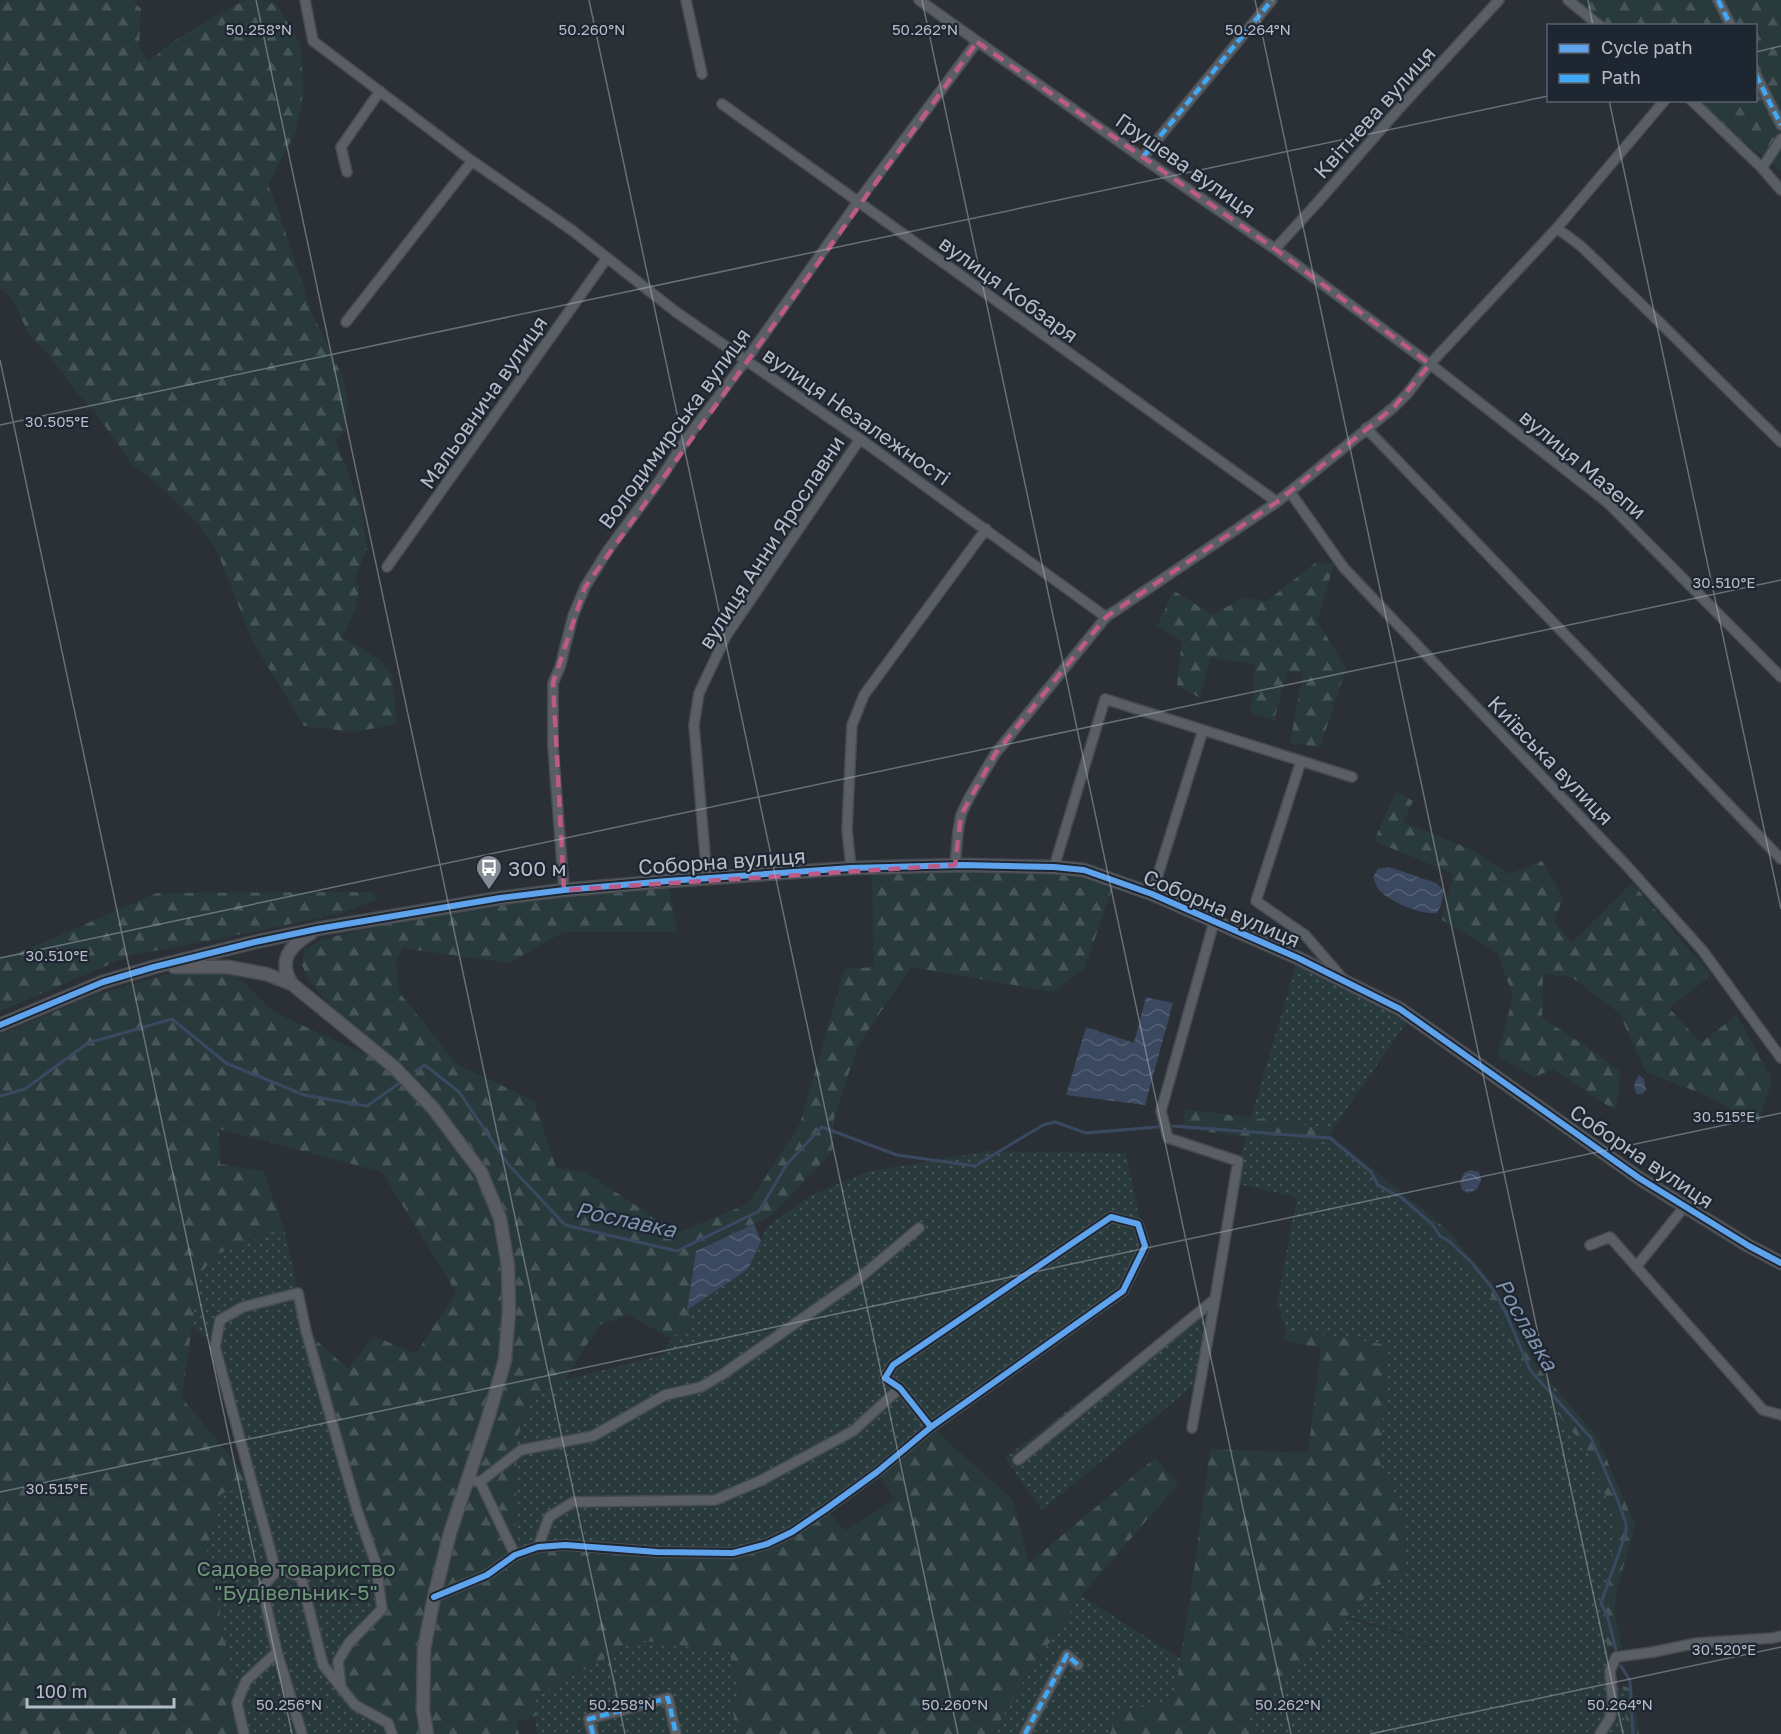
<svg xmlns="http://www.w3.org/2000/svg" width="1781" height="1734" font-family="'Golos Text',sans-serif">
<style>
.green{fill:url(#green-dots)}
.forest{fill:url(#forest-firs)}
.water{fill:url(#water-waves)}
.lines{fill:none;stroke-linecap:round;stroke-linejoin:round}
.stream{stroke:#3a4960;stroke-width:3}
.street-casing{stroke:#484c52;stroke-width:12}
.secondary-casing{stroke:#484c52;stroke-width:15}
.street{stroke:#5a5e65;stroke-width:9}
.secondary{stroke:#595d63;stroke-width:12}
.quiet{stroke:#3fa9f5;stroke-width:4.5;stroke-dasharray:9 4.5;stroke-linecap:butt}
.cycleway-casing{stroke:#1e2631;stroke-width:10}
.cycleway{stroke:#60a3ed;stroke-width:6}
.marked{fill:none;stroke:#bd5a86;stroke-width:4.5;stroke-dasharray:12 8;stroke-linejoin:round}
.ticks{fill:none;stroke:#b5bcc7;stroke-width:1.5;stroke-opacity:0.45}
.labels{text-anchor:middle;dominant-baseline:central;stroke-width:4.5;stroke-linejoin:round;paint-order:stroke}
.street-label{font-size:21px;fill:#b5bcc7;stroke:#1e2631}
.poi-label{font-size:21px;fill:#b5bcc7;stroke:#1e2631;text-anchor:start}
.park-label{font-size:21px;fill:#6e9678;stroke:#1e2631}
.water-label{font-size:22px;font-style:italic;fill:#7f92ad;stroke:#1e2631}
.ticks-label{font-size:15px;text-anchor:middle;fill:#b5bcc7;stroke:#1e2631;stroke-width:4.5;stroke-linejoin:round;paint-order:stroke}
</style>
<defs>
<pattern id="green-dots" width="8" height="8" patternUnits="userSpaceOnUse" patternTransform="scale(1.5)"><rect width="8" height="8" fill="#293a3d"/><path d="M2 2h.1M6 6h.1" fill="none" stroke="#465558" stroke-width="1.8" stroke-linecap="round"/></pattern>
<pattern id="forest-firs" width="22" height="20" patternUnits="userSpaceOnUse" patternTransform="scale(1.5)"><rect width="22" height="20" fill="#293a3d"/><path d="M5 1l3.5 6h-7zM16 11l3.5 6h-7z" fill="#465558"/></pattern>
<pattern id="water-waves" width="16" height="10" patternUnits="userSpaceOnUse" patternTransform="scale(1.5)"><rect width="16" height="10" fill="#3a4960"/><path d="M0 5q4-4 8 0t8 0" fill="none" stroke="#546175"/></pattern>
</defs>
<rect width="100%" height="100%" fill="#2b3037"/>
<!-- green -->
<path class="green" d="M1298,958L1410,1017L1330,1133L1321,1127L1251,1118Z
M1246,1137L1310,1144L1331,1141L1389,1190L1488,1289L1525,1374L1586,1448L1617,1523L1601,1616L1608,1649L1620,1689L1623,1686L1627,1734H1256L1248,1720L1345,1618L1463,1652L1348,1616L1374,1588L1406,1568L1405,1522L1380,1462L1388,1345L1286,1329L1277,1304L1297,1197L1234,1183Z
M988,1151L1126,1153L1145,1246L1123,1291L792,1532L733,1553L515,1555L517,1438L530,1400L565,1380L662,1355L687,1310L748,1269L767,1227L812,1195L867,1172Z
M284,1228L306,1331L376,1564L388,1723L392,1734H244L207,1551L221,1494L251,1483L215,1347L192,1326L199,1275L217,1254Z
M1214,1298L1195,1384L1042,1510L1005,1458Z
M1081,1596L1181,1659L1176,1688L1171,1703L1118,1711L1110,1734H992L1026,1677Z
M638,1640L729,1652L751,1734H537L533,1698Z"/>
<!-- forest -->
<path class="forest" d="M2,0H133L141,9L139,47L148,62L175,40L217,15L246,0H261L277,5L300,44L303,82L302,103L296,131L268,185L277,206L311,311L343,378L348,399L345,431L335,439L361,507L367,549L354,579L359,586L356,607L342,637L379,659L392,675L397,724L354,732L304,726L253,642L217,551L195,520L154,481L132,464L95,412L78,394L47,352L29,335L12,298L0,288V3L3,2Z
M1568,0H1781V171L1693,101L1756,100V26L1600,25Z
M1315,563L1334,564L1317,621L1346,668L1320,747L1290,743L1303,672H1287L1274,720L1251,713L1255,664L1210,658L1200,698L1177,685L1182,641L1157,626L1174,591L1213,615L1244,597L1266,602Z
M1396,791L1413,801L1403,822L1470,849L1510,874L1542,861L1563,898L1554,921L1572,943L1632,883L1711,975L1669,1008L1701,1043L1737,1015L1772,1081L1758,1124L1705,1095L1646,1072L1619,1013L1573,978L1543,973L1542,1018L1593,1051L1620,1072L1616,1111L1553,1069L1535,1077L1497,1056L1513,997L1498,953L1442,920L1454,874L1374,841Z
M1054,867L1115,881L1084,969L1053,992L911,967L858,1045L834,1118L832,1152L769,1217L696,1251L687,1310L695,1324L670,1338L629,1315L599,1325L565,1380L530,1400L517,1438L515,1554L538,1547L733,1553L767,1544L826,1509L845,1531L895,1499L877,1472L931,1427L1012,1499L1029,1563L1155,1458L1178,1484L1081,1596L1026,1677L992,1734H739L730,1702L742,1699L729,1652L638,1640L533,1698L538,1715L516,1722L519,1734H392L387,1723L355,1705L341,1687L338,1661L382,1608L376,1564L306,1331L348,1369L374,1336L416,1354L456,1292L382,1172L219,1129L220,1164L263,1171L284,1228L217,1254L199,1275L182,1398L252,1483L221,1494L207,1551L244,1734H0V1035L91,996L190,968L228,967L273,1012L391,1066L348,1028L308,979L302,965L304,950L323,939L500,898L667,881L677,932H563L510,963L403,948L396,960L399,992L456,1064L534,1101L556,1167L587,1173L677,1233L748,1204L800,1124L845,969L874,967L872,868Z
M372,892L378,899L342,913L213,940L131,955L0,1011V958L28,949L157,893Z
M1185,1109L1321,1127L1446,1229L1495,1286L1534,1363L1597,1437L1635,1525L1618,1585L1614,1609L1622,1649H1608L1601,1616L1617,1523L1586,1448L1525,1374L1488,1289L1389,1190L1331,1141L1310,1144L1183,1129Z
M1286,1329L1388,1345L1380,1462L1405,1522L1406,1569L1374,1588L1248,1720L1256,1734H1110L1118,1711L1170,1703L1176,1688L1195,1564L1210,1449L1308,1453L1321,1348L1283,1340Z
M1623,1686L1633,1689L1639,1734H1627Z"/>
<!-- water -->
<path class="water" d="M1389,867L1436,883L1444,890L1441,905L1437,913C1421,915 1390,902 1379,890C1376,886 1375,881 1373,877L1378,869Z
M1146,997L1173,1003L1145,1105L1066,1095L1086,1027L1134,1043Z
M1639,1075L1644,1079L1646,1090L1642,1094H1637C1632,1086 1635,1082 1639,1075Z
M1470,1170L1479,1172L1481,1180L1477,1189L1469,1193L1462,1190L1460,1183L1464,1173Z
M754,1224L761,1241L748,1269L687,1310L696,1251Z"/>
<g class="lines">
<!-- stream -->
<path class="stream" d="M416,1071L425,1065L459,1092L508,1164L565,1225L677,1251L759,1211L787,1164L822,1127L897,1155L975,1166L1043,1125L1055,1122L1086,1133L1157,1127
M0,1096L25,1089L88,1043L172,1019L226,1063L304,1095L367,1106L401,1082
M1173,1126L1330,1138L1371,1172L1378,1185L1402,1198L1432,1224L1440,1236L1449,1241L1472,1263L1492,1288L1506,1313L1530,1370L1591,1438L1618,1501L1626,1524V1533L1601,1603L1608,1618L1616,1650
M1621,1666L1630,1681L1633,1734"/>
<defs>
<path id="street" d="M305,0L313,41L472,161L573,231L676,312L860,439L1106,617
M686,0L702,74
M919,0L1131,150L1275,249L1430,364L1608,503L1781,677
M1568,0L1600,26
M1718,0L1731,26
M1756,75L1781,125
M1691,100L1762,168L1781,190
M722,104L1277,502
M1143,157L1272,0
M1762,168L1781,139
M347,172L341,147L380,91
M1557,228L1582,247L1642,305L1781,442
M1275,249L1317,203L1397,111L1499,0
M346,322L472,161
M1366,428L1781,859
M1290,492L1344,568L1626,865L1703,951L1781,1058
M387,567L607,258
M1301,761L1256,901L1305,935L1343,979
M955,865L958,832L961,815L969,798L995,754L1106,617L1277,502L1394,407L1407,394L1430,364L1557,228L1665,100
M1054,867L1105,699L1352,777
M851,868L847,829L852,725L864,695L986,529
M707,878L694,725L699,693L726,636L860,439
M564,890L553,747V683L560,667L573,616L585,587L608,550L659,481L687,438L746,360L857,203L977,42
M1152,894L1203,730
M1590,1245L1610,1237L1763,1410L1781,1415
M1636,1267L1685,1206
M1192,1428L1215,1299
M1018,1460L1215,1299L1238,1161L1168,1138L1161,1111L1214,922
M468,1480L480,1482L515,1555
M480,1482L521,1450L593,1436L665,1395L701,1387L723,1374L856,1281L919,1228
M538,1547L549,1517L573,1502L715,1500L760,1481L853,1431L900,1388
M276,1571L215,1347L220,1320L243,1307L298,1293L306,1331L357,1510L376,1564L382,1609L349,1643L338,1661L341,1687
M434,1597L487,1575L515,1555L538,1547L565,1545L657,1552L733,1553L767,1544L792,1532L826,1509L877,1472L931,1427L1123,1291L1145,1246L1138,1224L1111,1217L893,1365L885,1378L900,1388L931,1427
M244,1734L237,1703L246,1681L277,1652
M302,1734L277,1652L262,1588L278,1569L301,1577L323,1665L355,1705L388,1723L392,1734
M593,1734L589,1719L668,1698L676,1734
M1025,1734L1067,1655L1078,1665
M1600,1734L1610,1718L1613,1706L1610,1671L1616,1657L1653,1652L1697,1643L1773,1638L1781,1636"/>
<path id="secondary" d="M174,967H228L266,974L292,984L394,1067L433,1108L481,1172L500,1218L508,1266L509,1310L505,1360L489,1415L450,1533L434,1597L424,1649L423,1710L427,1734
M292,984C277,960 290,946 311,933
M0,1025L103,982L154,967L255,942L317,929L500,898L564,890L667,881L851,868L963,865L1054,867L1084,870L1152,894L1298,958L1400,1009L1639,1178L1749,1246L1781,1263"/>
</defs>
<!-- street casing -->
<use href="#street" class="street-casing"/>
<!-- secondary casing -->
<use href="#secondary" class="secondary-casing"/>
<!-- street -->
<use href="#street" class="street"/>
<!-- secondary -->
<use href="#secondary" class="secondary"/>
<!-- quiet -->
<path class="quiet" d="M1718,0L1731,26
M1756,75L1781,125
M1143,157L1272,0
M593,1734L589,1719L668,1698L676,1734
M1025,1734L1067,1655L1078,1665"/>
<defs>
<path id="cycleway" d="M0,1025L103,982L154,967L255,942L317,929L500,898L564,890L667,881L851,868L963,865L1054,867L1084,870L1152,894L1298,958L1400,1009L1639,1178L1749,1246L1781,1263
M434,1597L487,1575L515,1555L538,1547L565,1545L657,1552L733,1553L767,1544L792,1532L826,1509L877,1472L931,1427L1123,1291L1145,1246L1138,1224L1111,1217L893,1365L885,1378L900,1388L931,1427"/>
</defs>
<!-- cycleway casing -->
<use href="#cycleway" class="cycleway-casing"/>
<!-- cycleway -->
<use href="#cycleway" class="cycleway"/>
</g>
<!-- marked area -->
<path class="marked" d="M977,42L1275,249L1430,364L1394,407L1277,502L1106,617L995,754L961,815L955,865L564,890L553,683L585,587Z"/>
<!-- ticks -->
<path class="ticks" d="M256,0L625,1734M589,0L958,1734M922,0L1291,1734M1255,0L1623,1734M1588,0L1593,26M1756,52L1781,46M1609,100L1781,909M0,360L292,1734M0,425L1548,96M0,958L1781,580M0,1492L1781,1113M1370,1734L1781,1647"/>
<!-- icons -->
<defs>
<symbol id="bus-pin" viewBox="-11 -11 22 30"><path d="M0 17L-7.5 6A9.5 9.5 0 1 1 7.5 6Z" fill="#858b95" stroke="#1e2631"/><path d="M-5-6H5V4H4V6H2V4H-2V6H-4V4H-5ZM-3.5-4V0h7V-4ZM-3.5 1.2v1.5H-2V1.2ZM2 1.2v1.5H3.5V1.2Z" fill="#fff"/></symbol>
</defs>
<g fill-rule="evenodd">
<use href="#bus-pin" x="474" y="853" width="30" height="40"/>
</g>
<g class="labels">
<!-- street labels -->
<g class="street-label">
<text transform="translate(1374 112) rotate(-48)">Квітнева вулиця</text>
<text transform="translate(1186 165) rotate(35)">Грушева вулиця</text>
<text transform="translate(1009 289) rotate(36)">вулиця Кобзаря</text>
<text transform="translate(483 402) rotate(-55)">Мальовнича вулиця</text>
<text transform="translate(857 416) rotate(35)">вулиця Незалежності</text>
<text transform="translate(674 428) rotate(-54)">Володимирська вулиця</text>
<text transform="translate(1583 464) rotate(40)">вулиця Мазепи</text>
<text transform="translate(771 542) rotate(-57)">вулиця Анни Ярославни</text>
<text transform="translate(1551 760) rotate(46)">Київська вулиця</text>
<text transform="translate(722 861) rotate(-4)">Соборна вулиця</text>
<text transform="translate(1222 908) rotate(23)">Соборна вулиця</text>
<text transform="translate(1642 1156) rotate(34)">Соборна вулиця</text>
</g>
<!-- poi labels -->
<g class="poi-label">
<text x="508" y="868">300 м</text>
</g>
<!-- park labels -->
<g class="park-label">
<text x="296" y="1568">Садове товариство<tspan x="296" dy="24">"Будівельник-5"</tspan></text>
</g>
<!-- water labels -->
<g class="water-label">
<text transform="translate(626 1219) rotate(12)">Рославка</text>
<text transform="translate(1527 1324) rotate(60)">Рославка</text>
</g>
</g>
<g class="ticks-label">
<text x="259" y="35">50.258°N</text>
<text x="592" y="35">50.260°N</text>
<text x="925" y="35">50.262°N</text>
<text x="1258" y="35">50.264°N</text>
<text x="57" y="427">30.505°E</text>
<text x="1724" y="588">30.510°E</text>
<text x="57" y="961">30.510°E</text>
<text x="1724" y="1122">30.515°E</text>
<text x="57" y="1494">30.515°E</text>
<text x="1724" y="1655">30.520°E</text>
<text x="289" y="1710">50.256°N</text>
<text x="622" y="1710">50.258°N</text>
<text x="955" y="1710">50.260°N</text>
<text x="1288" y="1710">50.262°N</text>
<text x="1620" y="1710">50.264°N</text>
</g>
<!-- legend -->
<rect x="1547" y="24" width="210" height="78" fill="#1e2631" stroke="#5a626d" stroke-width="1.5"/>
<rect x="1559" y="44" width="30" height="9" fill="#60a3ed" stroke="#5a626d" stroke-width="1.5"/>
<text x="1601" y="54" font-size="18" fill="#b5bcc7">Cycle path</text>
<rect x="1559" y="74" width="30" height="9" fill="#3fa9f5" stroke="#5a626d" stroke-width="1.5"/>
<text x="1601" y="84" font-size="18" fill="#b5bcc7">Path</text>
<!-- scale -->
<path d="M27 1698v9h147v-9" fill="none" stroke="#b5bcc7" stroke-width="3"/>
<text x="36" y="1698" font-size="18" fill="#b5bcc7" stroke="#1e2631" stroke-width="4.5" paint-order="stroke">100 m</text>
</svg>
